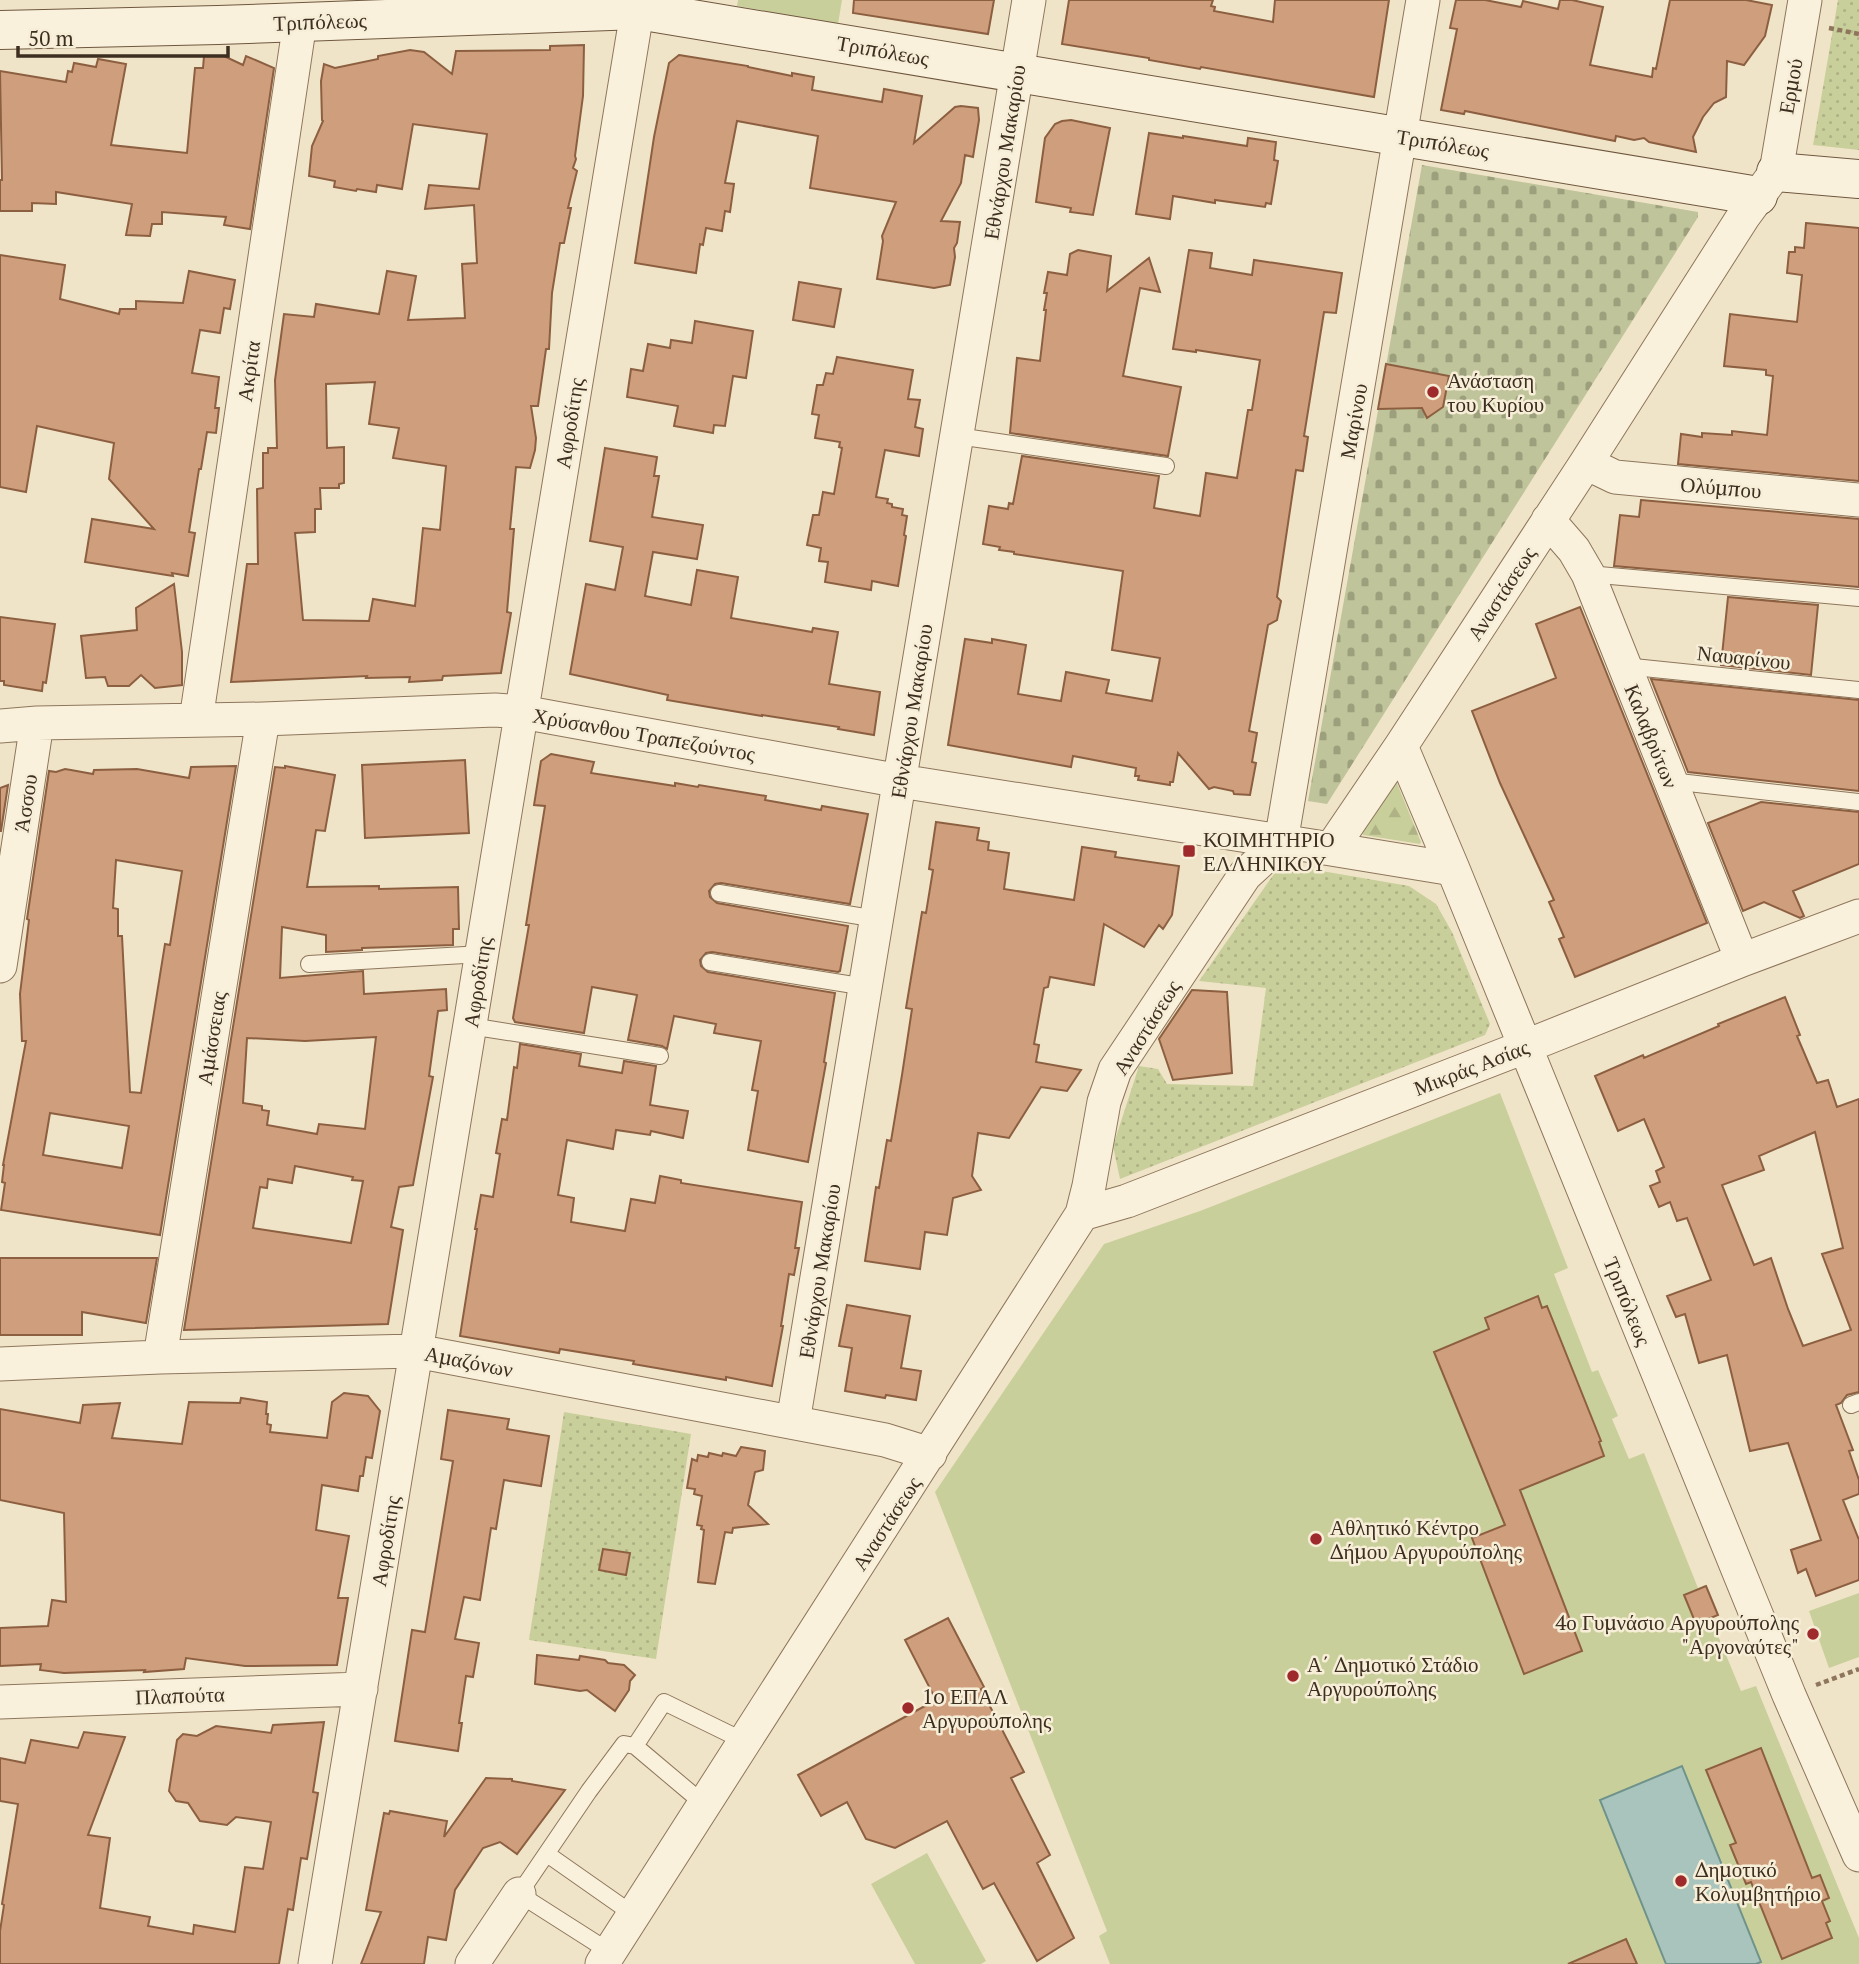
<svg xmlns="http://www.w3.org/2000/svg" width="1859" height="1964" font-family="'PT Serif',serif">
<style>
.forest{fill:url(#forest-firs)}
.cemetery{fill:url(#cemetery-stones)}
.park{fill:url(#park-dots)}
.pitch{fill:#c9cf9b}
.water{fill:#a9c4bc;stroke:#6f938a;stroke-width:2}
.building{fill:#cf9f7d;stroke:#8d5f41;stroke-width:2;fill-rule:evenodd}
.lines{fill:none;stroke-linecap:round;stroke-linejoin:round}
.lane-casing{stroke:#8d765c;stroke-width:18}
.street-casing{stroke:#8d765c;stroke-width:35}
.secondary-casing{stroke:#6f573f;stroke-width:40}
.path{stroke:#8d765c;stroke-width:4.5;stroke-dasharray:5 3.5;stroke-linecap:butt}
.lane{stroke:#faf1dc;stroke-width:16}
.street{stroke:#faf1dc;stroke-width:33}
.secondary{stroke:#faf1dc;stroke-width:38}
.poi-dot{fill:#9e2a2b;stroke:#f7eed8;stroke-width:2.5}
.labels{text-anchor:middle;dominant-baseline:central;stroke-width:5;stroke-linejoin:round;paint-order:stroke}
.street-label{font-size:21px;fill:#3d2e20;stroke:#f7eed8}
.poi-label{font-size:21px;fill:#3d2e20;stroke:#f7eed8;text-anchor:start}
</style>
<defs>
<pattern id="forest-firs" width="22" height="20" patternUnits="userSpaceOnUse" patternTransform="scale(1.75)"><rect width="22" height="20" fill="#c9cf9b"/><path d="M5 1l3.5 6h-7zM16 11l3.5 6h-7z" fill="#aeb285"/></pattern>
<pattern id="cemetery-stones" width="16" height="16" patternUnits="userSpaceOnUse" patternTransform="scale(1.75)"><rect width="16" height="16" fill="#bfc49a"/><path d="M2 7V4a2 2 0 0 1 4 0v3zM10 15v-3a2 2 0 0 1 4 0v3z" fill="#9ca07d"/></pattern>
<pattern id="park-dots" width="8" height="8" patternUnits="userSpaceOnUse" patternTransform="scale(1.75)"><rect width="8" height="8" fill="#c9cf9b"/><path d="M2 2h.1M6 6h.1" fill="none" stroke="#aeb285" stroke-width="1.8" stroke-linecap="round"/></pattern>
</defs>
<rect width="100%" height="100%" fill="#f0e4c8"/>
<!-- forest -->
<path class="forest" d="M1395,783H1397L1421,842L1420,844L1363,835L1362,832Z"/>
<!-- cemetery -->
<path class="cemetery" d="M1422,165L1698,212V217L1327,804L1308,801Z"/>
<!-- park -->
<path class="park" d="M1838,0H1859V150L1813,145Z
M1281,864L1409,886L1436,904L1452,932L1490,1024L1485,1035L1120,1179L1113,1146L1139,1066L1158,1069L1167,1084L1253,1086L1266,988L1199,981Z
M564,1412L691,1434L656,1659L529,1640Z"/>
<!-- pitch -->
<path class="pitch" d="M738,0H842L838,24L737,6Z
M1500,1093L1568,1268L1554,1274L1592,1372L1598,1370L1618,1416L1612,1419L1629,1459L1644,1453L1698,1588L1705,1585L1718,1615L1711,1619L1741,1691L1756,1686L1859,1938V1964H1110L1099,1936L1107,1931L935,1492L1104,1244L1200,1211Z
M1859,1593V1657L1829,1668L1809,1611Z
M927,1853L986,1961L981,1964H915L871,1884Z"/>
<!-- water -->
<path class="water" d="M1682,1766L1761,1962L1756,1964H1666L1600,1800Z"/>
<!-- building -->
<path class="building" d="M854,0H994L988,34L853,13Z
M1069,0H1213L1211,6L1215,7L1214,11L1273,22L1275,0H1389L1374,97L1201,67L1200,69L1149,60V58L1062,44Z
M1456,0H1485L1521,7L1523,1L1558,9L1560,0H1572L1603,7L1590,65L1652,77L1653,68L1656,69L1670,0H1746L1772,5L1765,36L1744,65L1727,61L1726,97L1714,103L1703,117L1693,137L1696,152L1649,142L1644,138L1634,140L1616,136L1615,141L1465,111L1464,114L1441,110L1457,29L1450,28Z
M584,45L583,96L575,156L576,159L573,168L577,171L568,208H571L564,243H560L552,293L549,349H546L538,406H531L536,438L535,450L530,468L516,467L510,529H514L507,612L511,613L501,673L443,676L442,680L409,682L410,677L366,678L367,676L231,682L247,564H258L257,489L263,488V453H268V448H277L275,380L284,314L314,317L316,304L379,314L387,271L416,276L408,320L465,318L462,264L477,263L474,205L425,209L429,185L479,189L487,134L413,124L402,189L377,185L376,192L357,189L356,191L334,187L335,181L309,176L312,146L323,121L322,120L321,81L324,64L335,68L378,59V56L410,50L424,52L452,74L456,51L550,50V46ZM375,382L369,424L399,428L393,458L446,466L440,530L423,528L415,606L373,599L369,621L303,620L295,533L315,532V509H321L320,488H339V484L344,483V447L327,448L326,384Z
M679,55L748,66V67L792,76V73L814,77L812,90L882,102L884,89L922,96L914,143L955,107L961,106L978,108L979,120L973,157L965,155L961,183L941,221L960,222L957,243L954,248L955,257L950,285L934,288L877,279L883,241L882,236L896,202L810,188L818,136L737,121L725,183L734,184L730,212L725,211L722,231L706,228L703,245L700,244L696,273L635,263L654,137L669,63Z
M204,56H224L243,65L246,56L274,68L250,229L224,225L226,217L162,212V224H152L150,236L126,235L132,204L56,192V204L32,203V211H0V180H2L0,71L66,82L68,71L72,72L74,63L96,67L98,59L126,64L111,145L187,153L195,68H203Z
M1071,120L1110,128L1093,215L1070,212L1071,208L1036,202L1045,138L1055,124L1062,121Z
M1149,133L1183,138V136L1247,146L1248,138L1276,142L1274,160L1278,161L1271,204L1266,203L1265,207L1215,200V203L1173,196L1170,219L1136,214Z
M1806,223L1859,228V481L1678,464L1681,434L1702,437V433L1732,435V431L1767,435L1773,376L1766,375V370L1724,366L1730,314L1797,322L1802,275L1787,273L1789,252H1795V247L1804,248Z
M1078,250L1111,256L1107,291L1149,258L1160,292L1140,288L1123,376L1181,387L1168,456L1010,433L1017,358L1040,361L1046,310H1044L1047,293H1044L1048,272L1067,275L1070,254Z
M1189,250L1212,253L1210,268L1252,275L1254,260L1342,273L1336,313L1324,312L1304,436L1308,437L1303,471L1296,470L1277,597L1281,601L1277,620L1268,625L1249,731L1257,733L1252,762L1256,763L1250,795L1234,794L1233,791L1214,787L1209,789L1178,753L1173,782H1170V785L1138,780L1139,776H1135L1136,768L1073,756L1071,767L948,745L965,639L992,643V639L1026,645L1018,694L1061,701L1066,672L1109,680L1106,693L1152,701L1160,658L1112,650L1123,571L1014,554V552L999,550L1000,547L983,544L989,506L1008,509L1009,503L1013,504L1022,456L1159,476L1154,508L1200,516L1206,473L1237,478L1248,410H1252L1260,360L1196,350V352L1173,349Z
M0,255L65,265L60,299L119,314L120,309H136V301L183,303L189,271L235,280L230,309L224,308L220,333L200,330L192,373L219,377L215,408H219L216,433L207,432L201,469H199L189,532L195,533L188,576L172,573L173,576L85,562L92,519L154,529L109,479L114,443L37,426L26,492L0,487Z
M799,282L841,289L834,327L793,320Z
M695,321L753,331L746,378L733,376L725,426L714,425L713,433L674,426L678,406L627,397L631,369L643,371L648,344L670,348L671,340L692,343Z
M837,357L913,370L908,399L920,400L915,427L923,429L919,456L885,450L876,497L888,499L887,503L892,504V507L903,509L902,515L907,516L904,535L906,536L898,586L872,581L871,590L825,582L828,562L819,561L821,548L807,545L813,515H819L823,492L834,494L842,448L839,447L840,442L815,438L819,415L812,414L817,385H823L826,373L833,374Z
M1386,364L1449,376L1443,407L1427,418L1422,408L1378,409Z
M605,448L657,457L654,476H659L652,517L703,525L697,559L653,552L645,596L691,605L697,570L738,577L731,618L812,632L813,628L838,632L829,684L880,692L874,735L838,729L839,727L762,715V716L667,700L668,695L570,674L586,584L615,590L623,547L590,541Z
M1641,500L1859,519V587L1614,566L1620,515L1639,517Z
M174,584L182,652V685L155,688L141,675L129,686H108L105,677L86,678L81,636L137,630L136,608Z
M1728,597L1818,605L1811,675L1721,665Z
M1580,607L1707,923L1575,977L1559,939L1564,937L1549,902L1554,900L1500,783L1472,711L1556,678L1536,624Z
M0,617L55,624L46,683L43,682L42,691L4,685V681H0Z
M1651,679L1859,700V791L1688,772Z
M551,754L594,762L591,773L675,786V783L698,787L699,785L766,796L765,800L821,810L822,806L868,814L850,904L721,883L715,884L709,891L710,897L717,903L848,926L840,971L838,972L712,952L706,953L700,960L701,966L708,972L835,993L824,1062L826,1063L808,1162L748,1150L758,1091L752,1090L761,1041L714,1033L716,1024L674,1016L667,1049L662,1046L628,1040L637,995L592,987L584,1033L515,1022L513,1018L529,925H526L545,806L534,805L541,761Z
M465,760L469,833L365,838L362,765Z
M236,766L160,1235L1,1210L5,1183L2,1182L4,1165H3L26,1041H22L20,994L29,920L27,919L49,771L56,772L65,769L71,770L93,774L94,770L137,769L189,778L191,767ZM116,860L182,871L170,945L165,944L141,1093L130,1092L122,936H118V909L113,908ZM50,1113L129,1126L122,1168L43,1155Z
M285,766L335,775L325,831L316,830L307,887L379,886V889L458,887L459,929H453V945L362,948V950L326,952V935L282,927L280,978L363,971L364,994L446,989L447,1010L438,1011L429,1076L433,1077L413,1185L399,1187L391,1227L403,1230L388,1324L184,1330L275,767L285,768ZM376,1037L365,1129L319,1124L317,1134L267,1125L269,1111L262,1110V1106L243,1103L247,1038L305,1041ZM295,1166L353,1177L352,1180L363,1181L351,1243L253,1228L260,1187L267,1188L268,1179L292,1183Z
M8,785L1,831H0V788Z
M1761,802L1859,812V864L1793,891L1804,916L1800,918L1764,902L1743,911L1708,823Z
M936,822L979,828L977,840L989,842L988,850L1009,853L1004,889L1074,900L1082,847L1116,852L1115,857L1179,866L1172,915L1163,929L1159,925L1144,947L1104,924L1094,985L1050,977L1048,987L1044,988L1034,1044L1039,1045L1036,1062L1081,1070L1067,1091L1041,1087L1009,1138L978,1133L972,1176L981,1190L953,1198L947,1235L925,1232L920,1269L865,1261L876,1187L879,1188L887,1140L891,1141L902,1075L912,1009L906,1008L922,912L926,913L933,870L929,869Z
M1192,990L1227,992L1232,1073L1173,1080L1159,1039Z
M1785,997L1800,1035L1797,1036L1817,1083L1828,1080L1837,1107L1859,1099V1392L1847,1395L1841,1403L1836,1405L1853,1450L1849,1451L1859,1480V1494L1843,1500L1859,1540V1580L1816,1596L1806,1569L1798,1573L1791,1550L1821,1540L1788,1443L1750,1451L1727,1355L1699,1363L1685,1314L1676,1317L1667,1296L1711,1280L1687,1218L1677,1221L1670,1202L1659,1207L1650,1186L1660,1182L1656,1171L1664,1167L1644,1119L1618,1131L1595,1076L1643,1055L1644,1058L1719,1026L1718,1024ZM1815,1132L1843,1248L1822,1254L1851,1330L1803,1346L1788,1309L1771,1258L1754,1265L1722,1185L1764,1170L1759,1156Z
M520,1044L581,1054L579,1066L622,1073L624,1061L656,1066L650,1105L688,1111L683,1138L651,1131L650,1135L616,1130L613,1149L567,1140L558,1195L574,1198L571,1222L625,1231L631,1199L655,1203L660,1176L681,1180V1183L802,1202L795,1248H799L794,1275L789,1274L781,1326H783L772,1386L726,1377V1380L633,1364L634,1361L560,1349L559,1353L460,1336L477,1229H475L481,1195L493,1197L500,1154L496,1153L502,1119L507,1120L514,1067L517,1068Z
M0,1258H157L146,1323L82,1312V1335H0Z
M1538,1296L1542,1308L1547,1306L1601,1441L1599,1442L1604,1456L1520,1490L1582,1651L1524,1674L1472,1538L1505,1525L1434,1352L1489,1329L1485,1318Z
M847,1305L910,1316L901,1368L921,1371L916,1400L886,1395L885,1398L845,1391L852,1348L839,1346Z
M344,1393L368,1396L380,1411L372,1458L366,1457L363,1476H360L358,1491L322,1485L316,1530L349,1536L338,1598H348L337,1665L245,1666L186,1658L184,1669L144,1672L145,1670L64,1673L40,1670L41,1664L0,1666V1628L48,1626L52,1600L66,1602L64,1513L0,1500V1409L80,1423L83,1405L120,1403L112,1438L182,1444L189,1402L240,1403L241,1398L267,1402L266,1414H268L267,1424L271,1425L270,1432L327,1438L332,1402Z
M448,1410L509,1419L507,1429L549,1436L541,1486L504,1480L496,1529L491,1528L480,1600L464,1597L455,1639L479,1643L473,1677L466,1676L459,1723H462L458,1751L395,1741L412,1630L425,1632L453,1461L441,1459Z
M741,1447L765,1451L763,1470L755,1472L748,1505L768,1524L733,1528L732,1533L725,1532L715,1584L698,1582L704,1530L701,1529L702,1526L697,1525L702,1496L694,1494L695,1489L687,1488L692,1459L697,1461L698,1455L708,1457L709,1453L722,1456L723,1453L736,1456Z
M603,1549L630,1553L626,1575L599,1570Z
M1706,1586L1718,1615L1696,1624L1684,1595Z
M948,1618L984,1687L981,1689L1024,1772L1011,1778L1050,1855L1037,1863L1074,1938L1037,1961L994,1883L983,1889L947,1821L895,1848L866,1839L847,1802L821,1816L798,1775L936,1700L905,1640Z
M537,1655L579,1660L580,1656L605,1660L608,1663L624,1665L635,1675L630,1681L629,1690L615,1711L587,1690L580,1691L535,1684Z
M324,1722L313,1792L318,1793L307,1859L301,1858L293,1910L288,1909L279,1964H0V1931L4,1905L2,1904L18,1804L0,1801V1758L25,1763L31,1740L78,1748L84,1732L125,1737L88,1835L110,1838L100,1908L150,1917L148,1926L193,1934L194,1925L235,1932L245,1867L263,1869L271,1822L236,1817L227,1825L200,1821L188,1803L176,1801L169,1791L177,1740L183,1734L197,1736L216,1726L271,1733L273,1725Z
M1761,1748L1812,1878L1820,1875L1829,1898L1822,1901L1830,1921L1826,1923L1832,1938L1782,1959L1751,1882L1746,1884L1730,1845L1736,1843L1706,1770Z
M486,1778L512,1779V1781L565,1790L517,1854L500,1842L483,1848L455,1890L446,1940L428,1937L424,1964H361L381,1912L366,1910L384,1813L389,1814L390,1811L447,1821L444,1837Z
M1626,1939L1637,1964H1568Z"/>
<g class="lines">
<defs>
<path id="lane" d="M957,436L1166,466
M1588,574L1859,598
M1624,666L1859,690
M1670,781L1859,802
M719,893L877,919
M710,962L866,987
M309,964L482,954
M470,1026L660,1056
M1851,1405L1859,1402
M635,1746L705,1805
M547,1854L634,1915
M610,1952L519,1894L589,1791L624,1744L635,1746L664,1702L746,1742"/>
<path id="street" d="M1586,463L1615,477L1859,500
M1548,520L1574,550L1588,574L1742,960
M196,720L300,22
M0,726L37,723L263,719L495,710L522,712L900,781L1331,849L1401,746L1586,463L1743,217L1776,172L1805,0
M1401,746L1453,869L1789,1695L1859,1855
M1281,842L1423,0
M1331,849L1453,869
M0,966L37,723
M1082,1214L1127,1201L1524,1047L1742,960L1859,916
M160,1357L263,719
M0,1364L160,1357L416,1351L885,1440L930,1454
M793,1422L1029,0
M0,1702L361,1689
M315,1964L639,0
M472,1964L519,1894
M602,1964L1082,1214L1089,1186L1104,1102L1115,1070L1245,875L1281,842"/>
<path id="secondary" d="M0,30L218,25L638,10L1758,196
M1776,172L1859,179"/>
</defs>
<!-- lane casing -->
<use href="#lane" class="lane-casing"/>
<!-- street casing -->
<use href="#street" class="street-casing"/>
<!-- secondary casing -->
<use href="#secondary" class="secondary-casing"/>
<!-- path -->
<path class="path" d="M1829,28L1859,34
M1816,1685L1859,1669"/>
<!-- lane -->
<use href="#lane" class="lane"/>
<!-- street -->
<use href="#street" class="street"/>
<!-- secondary -->
<use href="#secondary" class="secondary"/>
</g>
<!-- markers -->
<g class="poi-dot">
<circle cx="1433" cy="392" r="7"/>
<rect x="1182" y="844" width="14" height="14" rx="3.5"/>
<circle cx="1316" cy="1539" r="7"/>
<circle cx="1813" cy="1634" r="7"/>
<circle cx="1293" cy="1676" r="7"/>
<circle cx="908" cy="1708" r="7"/>
<circle cx="1681" cy="1881" r="7"/>
</g>
<g class="labels">
<!-- street labels -->
<g class="street-label">
<text transform="translate(320 21) rotate(-2)">Τριπόλεως</text>
<text transform="translate(883 50) rotate(10)">Τριπόλεως</text>
<text transform="translate(1790 86) rotate(-80)">Ερμού</text>
<text transform="translate(1443 143) rotate(9)">Τριπόλεως</text>
<text transform="translate(1004 152) rotate(-81)">Εθνάρχου Μακαρίου</text>
<text transform="translate(248 371) rotate(-82)">Ακρίτα</text>
<text transform="translate(1353 421) rotate(-80)">Μαρίνου</text>
<text transform="translate(569 423) rotate(-81)">Αφροδίτης</text>
<text transform="translate(1721 487) rotate(5)">Ολύμπου</text>
<text transform="translate(1501 593) rotate(-57)">Αναστάσεως</text>
<text transform="translate(1744 657) rotate(6)">Ναυαρίνου</text>
<text transform="translate(911 711) rotate(-81)">Εθνάρχου Μακαρίου</text>
<text transform="translate(644 734) rotate(10)">Χρύσανθου Τραπεζούντος</text>
<text transform="translate(1652 736) rotate(68)">Καλαβρύτων</text>
<text transform="translate(25 803) rotate(-81)">Άσσου</text>
<text transform="translate(477 982) rotate(-81)">Αφροδίτης</text>
<text transform="translate(1146 1027) rotate(-58)">Αναστάσεως</text>
<text transform="translate(211 1038) rotate(-81)">Αμάσσειας</text>
<text transform="translate(1471 1067) rotate(-21)">Μικράς Ασίας</text>
<text transform="translate(819 1271) rotate(-81)">Εθνάρχου Μακαρίου</text>
<text transform="translate(1628 1301) rotate(68)">Τριπόλεως</text>
<text transform="translate(469 1361) rotate(11)">Αμαζόνων</text>
<text transform="translate(886 1523) rotate(-57)">Αναστάσεως</text>
<text transform="translate(385 1541) rotate(-81)">Αφροδίτης</text>
<text transform="translate(180 1695) rotate(-2)">Πλαπούτα</text>
</g>
<!-- poi labels -->
<g class="poi-label">
<text x="1447" y="380">Ανάσταση<tspan x="1447" dy="24">του Κυρίου</tspan></text>
<text x="1203" y="839">ΚΟΙΜΗΤΗΡΙΟ<tspan x="1203" dy="24">ΕΛΛΗΝΙΚΟΥ</tspan></text>
<text x="1330" y="1527">Αθλητικό Κέντρο<tspan x="1330" dy="24">Δήμου Αργυρούπολης</tspan></text>
<text x="1799" y="1622" text-anchor="end">4ο Γυμνάσιο Αργυρούπολης<tspan x="1799" dy="24">"Αργοναύτες"</tspan></text>
<text x="1307" y="1664">Α΄ Δημοτικό Στάδιο<tspan x="1307" dy="24">Αργυρούπολης</tspan></text>
<text x="922" y="1696">1o ΕΠΑΛ<tspan x="922" dy="24">Αργυρούπολης</tspan></text>
<text x="1695" y="1869">Δημοτικό<tspan x="1695" dy="24">Κολυμβητήριο</tspan></text>
</g>
</g>
<!-- scale -->
<path d="M18 46v10h210v-10" fill="none" stroke="#3d2e20" stroke-width="3.5"/>
<text x="28" y="46" font-size="21" fill="#3d2e20" stroke="#f7eed8" stroke-width="5" paint-order="stroke">50 m</text>
</svg>
